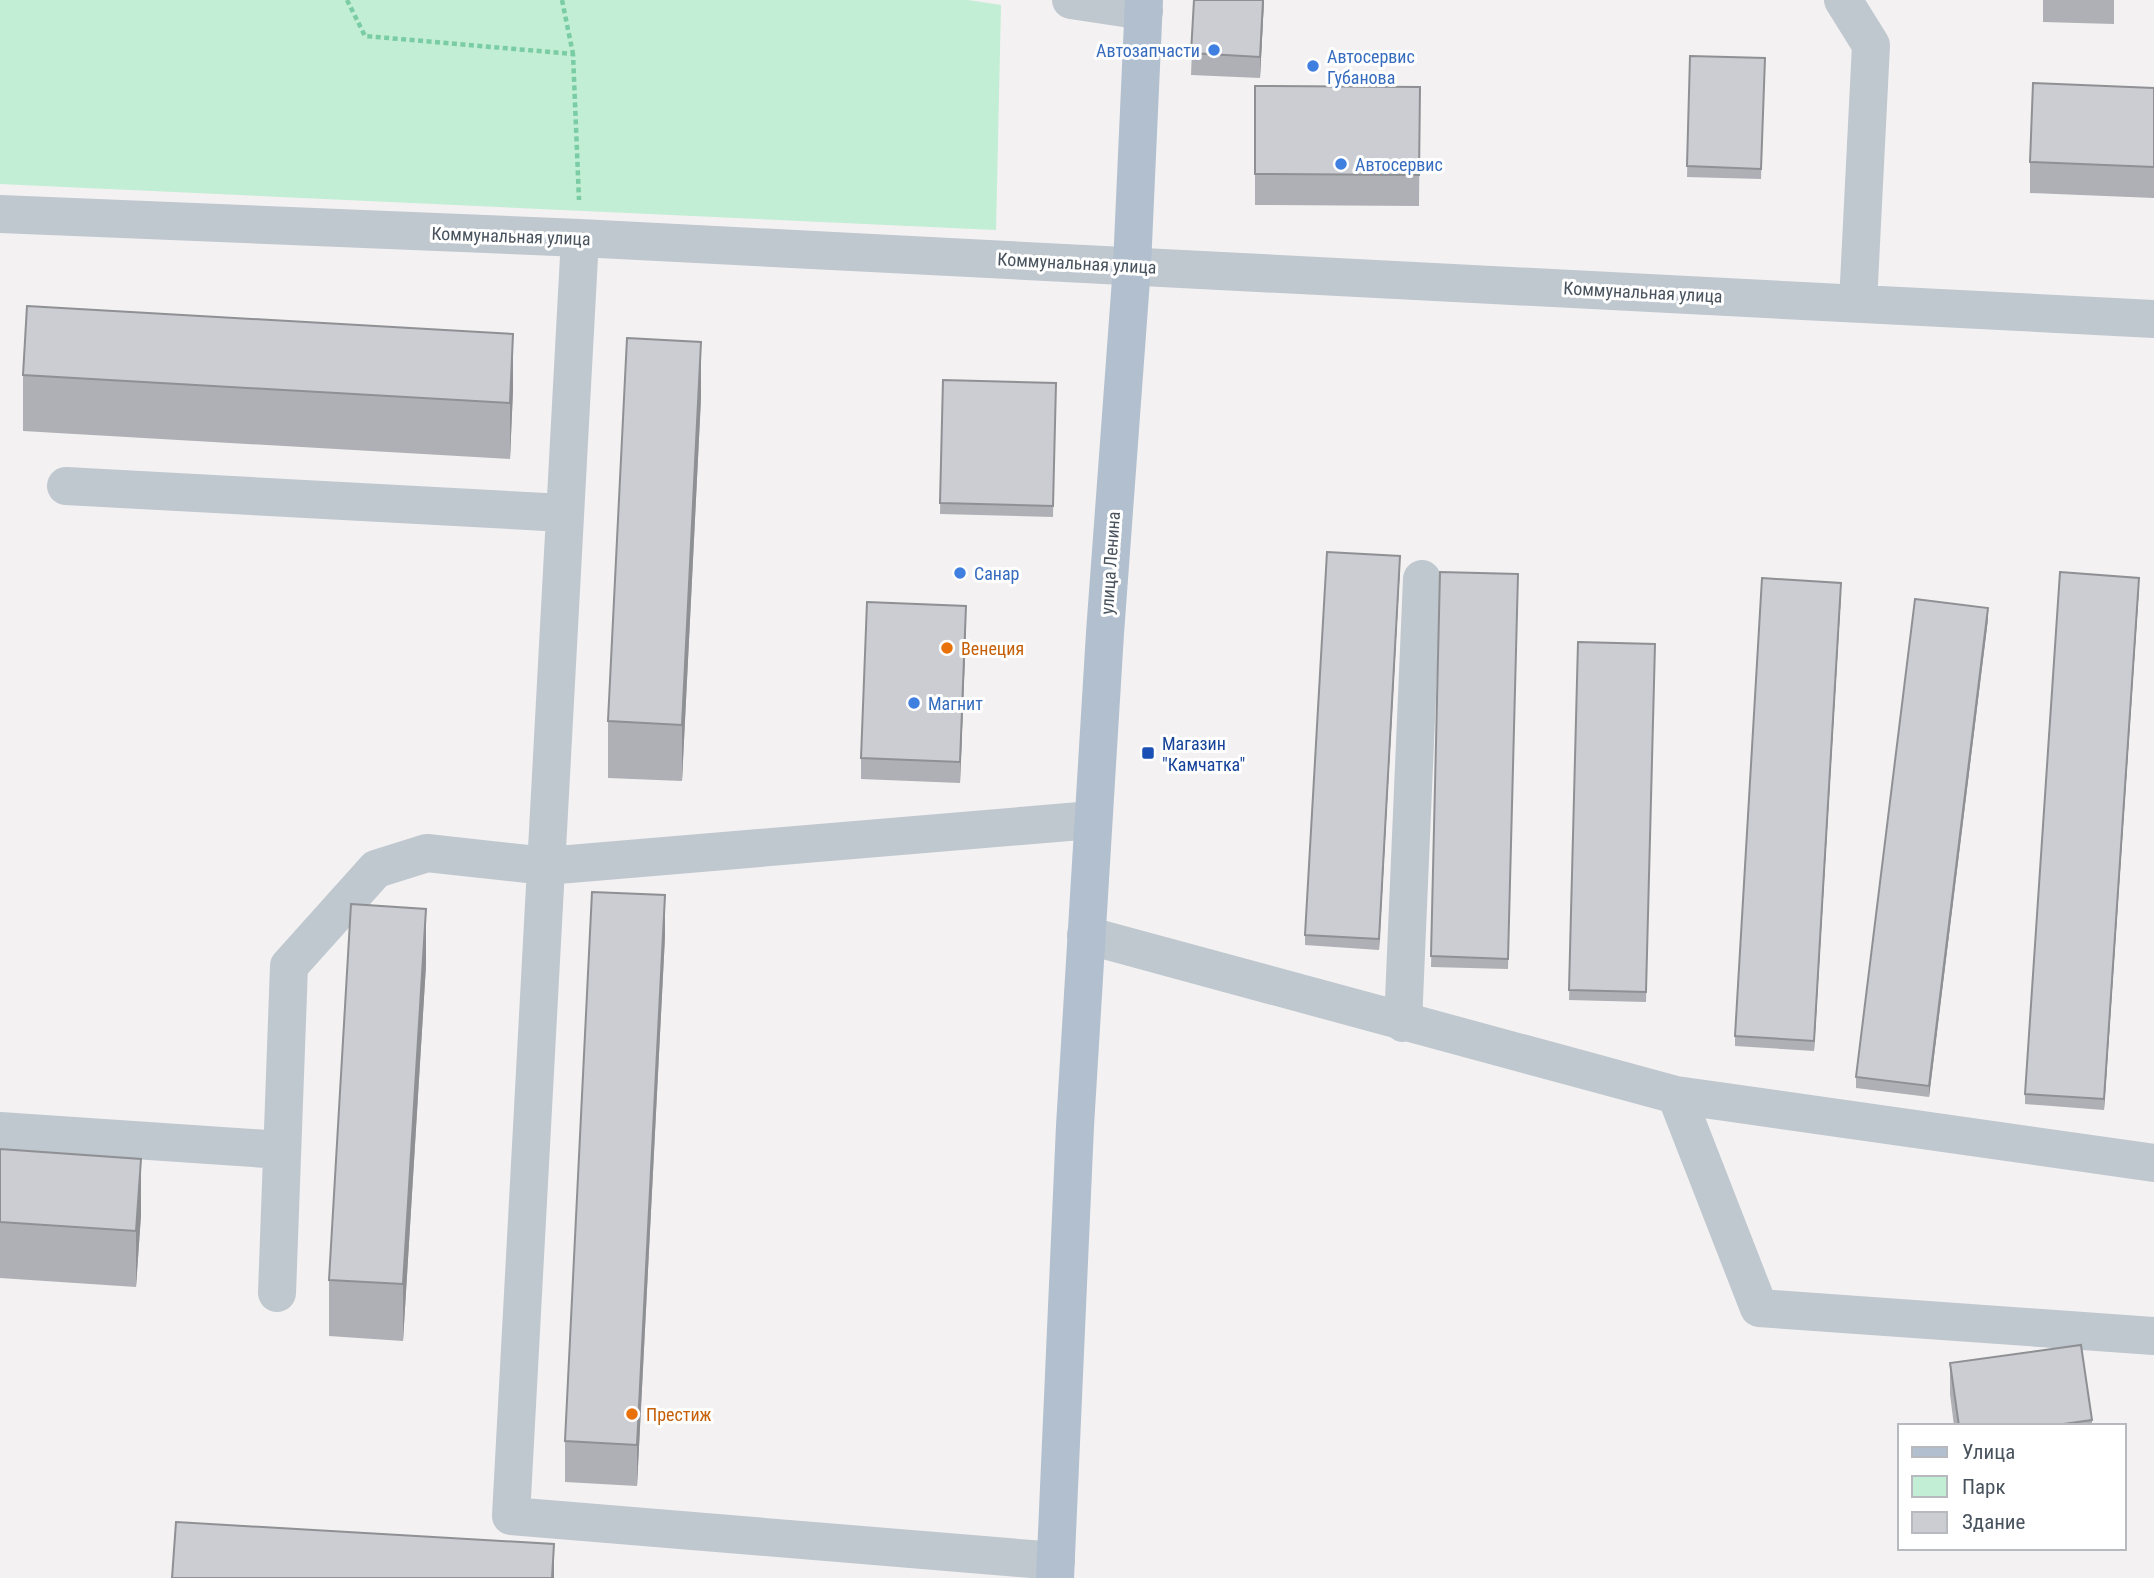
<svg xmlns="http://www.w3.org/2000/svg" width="2154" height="1578" font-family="'Roboto Condensed',sans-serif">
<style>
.green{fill:#c1eed4}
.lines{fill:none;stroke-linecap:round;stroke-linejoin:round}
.path{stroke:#7acca5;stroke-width:4.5;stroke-dasharray:5 3.5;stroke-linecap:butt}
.minor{stroke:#bfc7cf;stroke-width:38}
.major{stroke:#b1bfce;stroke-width:38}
.wall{fill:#afb0b5}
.shaded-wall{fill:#8e9094}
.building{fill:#cbcdd3;stroke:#8e9094;stroke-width:2}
.shop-dot{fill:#3f7fe0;stroke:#fff;stroke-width:2.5}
.food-dot{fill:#e8710a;stroke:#fff;stroke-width:2.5}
.transit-dot{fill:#1a4fb4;stroke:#fff;stroke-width:2.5}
.labels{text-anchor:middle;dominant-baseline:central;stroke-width:6;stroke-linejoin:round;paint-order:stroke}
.shop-label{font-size:18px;fill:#366cbe;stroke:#fff;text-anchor:start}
.street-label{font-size:18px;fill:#49535e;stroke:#fff}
.food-label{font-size:18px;fill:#c56008;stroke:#fff;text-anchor:start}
.transit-label{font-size:18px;fill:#164399;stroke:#fff;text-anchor:start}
</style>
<rect width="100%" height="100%" fill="#f3f1f1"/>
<!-- green -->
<path class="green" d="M0,0H968L1001,5L996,230L0,184Z"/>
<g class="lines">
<!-- path -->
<path class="path" d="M347,0L365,36L573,54L579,200
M562,0L573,54"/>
<!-- minor -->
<path class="minor" d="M1071,0L1144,11
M1843,0L1871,45L1858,303
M0,214L580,238L2154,319
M580,238L511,1516L1056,1561
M66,486L564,513
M1086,935L1676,1095L2154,1163
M1403,1023L1422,579
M1676,1095L1759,1308L2154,1336
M0,1131L282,1150
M277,1293L289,966L376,869L427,853L546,866L1092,820"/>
<!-- major -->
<path class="major" d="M1055,1578L1075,1126L1105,633L1132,266L1144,0"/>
</g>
<!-- wall -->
<path class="wall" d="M1194,0H1264L1260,78L1191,75Z
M2043,0H2114V24L2043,22Z
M1690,56L1765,58L1761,179L1687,177Z
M1255,86L1420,87L1419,206L1255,205Z
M2154,88V198L2030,193V162Z
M23,375L513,390L510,459L23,431Z
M943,380L1056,383L1053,517L940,514Z
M701,398L682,781L608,778V721Z
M1400,567L1379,950L1305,945V935Z
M1440,572L1518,574L1508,969L1431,967Z
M2139,588L2104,1110L2025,1104V1094Z
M1841,594L1814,1051L1735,1046V1036Z
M1988,619L1929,1097L1856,1088V1077Z
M966,627L960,783L861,779V758Z
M1578,642L1655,644L1646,1002L1569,1000Z
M665,936L637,1486L565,1482V1441Z
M426,965L403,1341L329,1336V1280Z
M0,1149L141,1215L136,1287L0,1278Z
M1950,1363L2092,1420V1426H1954L1950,1394Z"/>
<!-- shaded-wall -->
<path class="shaded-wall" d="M1263,0H1264L1260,78V57Z
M513,334V390L510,459V403Z
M701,342V398L682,781V725Z
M1400,556V567L1379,950V939Z
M2139,578V588L2104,1110V1099Z
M1841,583V594L1814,1051V1041Z
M966,606V627L960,783V762Z
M1988,608V619L1929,1097V1086Z
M665,895V936L637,1486V1445Z
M426,909V965L403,1341V1284Z
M141,1159V1215L136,1287V1231Z
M554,1544V1578H552Z"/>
<!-- building -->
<path class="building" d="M1194,0H1263L1260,57L1191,53Z
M1690,56L1765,58L1761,169L1687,166Z
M2033,83L2154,88V167L2030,162Z
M1255,86L1420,87L1419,175L1255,174Z
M27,306L513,334L510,403L23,375Z
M627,338L701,342L682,725L608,721Z
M943,380L1056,383L1053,506L940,503Z
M1327,552L1400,556L1379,939L1305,935Z
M1440,572L1518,574L1508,959L1431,956Z
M2060,572L2139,578L2104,1099L2025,1094Z
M1762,578L1841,583L1814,1041L1735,1036Z
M1915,599L1988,608L1929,1086L1856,1077Z
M867,602L966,606L960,762L861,758Z
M1578,642L1655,644L1646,992L1569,990Z
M592,892L665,895L637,1445L565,1441Z
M351,904L426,909L403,1284L329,1280Z
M0,1149L141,1159L136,1231L0,1222Z
M2081,1345L2092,1420L2049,1426H1959L1950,1363Z
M176,1522L554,1544L552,1578H172Z"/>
<!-- markers -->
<g class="shop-dot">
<circle cx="1214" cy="50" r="7"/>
<circle cx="1313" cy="66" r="7"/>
<circle cx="1341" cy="164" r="7"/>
<circle cx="960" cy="573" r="7"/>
<circle cx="914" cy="703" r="7"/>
</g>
<g class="food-dot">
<circle cx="947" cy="648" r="7"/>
<circle cx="632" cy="1414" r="7"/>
</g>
<rect class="transit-dot" x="1141" y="746" width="14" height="14" rx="3.5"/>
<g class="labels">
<!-- shop labels -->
<g class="shop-label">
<text x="1200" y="50" text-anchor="end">Автозапчасти</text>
<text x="1327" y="56">Автосервис<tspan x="1327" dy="21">Губанова</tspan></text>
<text x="1355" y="164">Автосервис</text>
<text x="974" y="573">Санар</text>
<text x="928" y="703">Магнит</text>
</g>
<!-- street labels -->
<g class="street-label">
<text transform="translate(511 236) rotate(2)">Коммунальная улица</text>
<text transform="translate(1077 263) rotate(3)">Коммунальная улица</text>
<text transform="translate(1643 292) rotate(3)">Коммунальная улица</text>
<text transform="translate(1110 563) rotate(-86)">улица Ленина</text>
</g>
<!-- food labels -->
<g class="food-label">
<text x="961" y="648">Венеция</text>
<text x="646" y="1414">Престиж</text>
</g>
<!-- transit labels -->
<g class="transit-label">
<text x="1162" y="743">Магазин<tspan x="1162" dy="21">"Камчатка"</tspan></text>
</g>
</g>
<!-- legend -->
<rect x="1898" y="1424" width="228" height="126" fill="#ffffff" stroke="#b6babf" stroke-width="2"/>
<rect x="1912" y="1447" width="35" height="10" fill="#b1bfce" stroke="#b6babf" stroke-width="2"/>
<text x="1962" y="1459" font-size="21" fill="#49535e">Улица</text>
<rect x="1912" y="1476" width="35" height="21" fill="#c1eed4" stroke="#b6babf" stroke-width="2"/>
<text x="1962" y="1494" font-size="21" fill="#49535e">Парк</text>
<rect x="1912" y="1512" width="35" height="21" fill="#cbcdd3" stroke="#b6babf" stroke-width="2"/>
<text x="1962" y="1529" font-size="21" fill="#49535e">Здание</text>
</svg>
